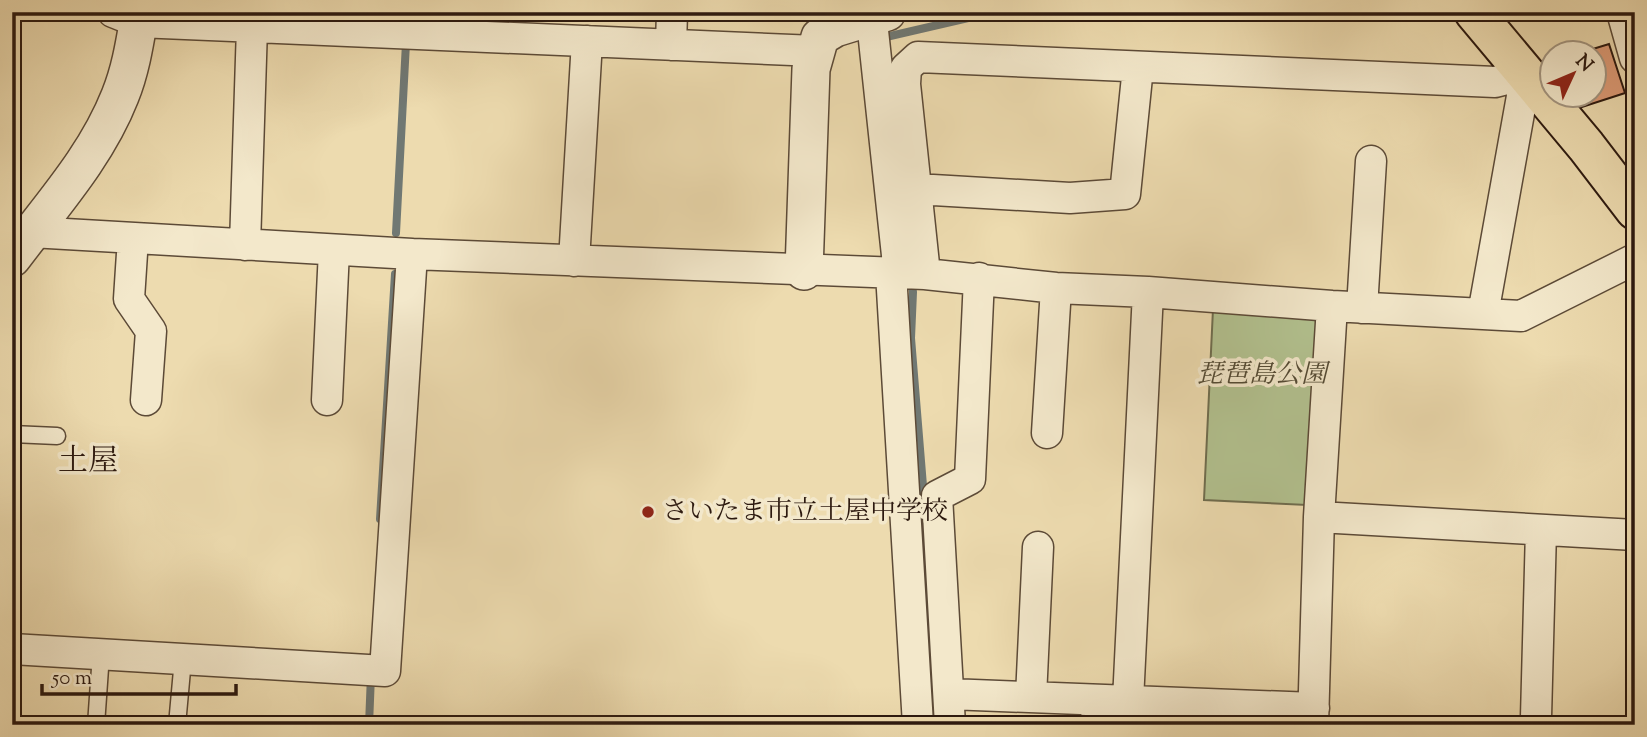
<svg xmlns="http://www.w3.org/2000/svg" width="1647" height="737" font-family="'Sorts Mill Goudy','Noto Serif JP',serif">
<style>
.green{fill:#b2c18f;stroke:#6f6d4f;stroke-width:2}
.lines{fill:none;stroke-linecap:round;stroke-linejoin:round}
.stream{stroke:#707873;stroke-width:8}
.building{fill:#dd9b76;stroke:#2c190f;stroke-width:2}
.service-casing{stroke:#5c4a37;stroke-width:19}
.minor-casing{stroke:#5c4a37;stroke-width:33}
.tertiary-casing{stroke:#5c4a37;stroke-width:40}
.primary-casing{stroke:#2c190f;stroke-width:42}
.service{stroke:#f3e8cb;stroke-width:16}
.minor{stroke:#f3e8cb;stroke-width:30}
.tertiary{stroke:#f3e8cb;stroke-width:37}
.primary{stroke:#eddbaf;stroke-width:38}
.poi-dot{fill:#8f2418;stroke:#f3e8cb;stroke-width:2.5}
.labels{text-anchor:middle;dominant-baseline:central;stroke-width:7;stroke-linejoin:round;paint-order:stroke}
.park-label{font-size:26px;font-style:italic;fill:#544b35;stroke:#f3e8cb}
.poi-label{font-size:26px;fill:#2c190f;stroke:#f3e8cb;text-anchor:start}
.quarter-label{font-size:30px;fill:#2c190f;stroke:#f3e8cb}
</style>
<rect width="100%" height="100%" fill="#eddbaf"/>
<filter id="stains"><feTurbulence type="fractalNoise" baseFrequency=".00286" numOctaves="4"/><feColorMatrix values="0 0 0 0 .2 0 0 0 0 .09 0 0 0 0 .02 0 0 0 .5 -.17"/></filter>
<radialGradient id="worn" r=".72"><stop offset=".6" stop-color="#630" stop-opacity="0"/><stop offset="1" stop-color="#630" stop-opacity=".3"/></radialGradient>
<!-- green -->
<path class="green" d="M1213,309L1309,314L1317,322L1307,505L1204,500Z"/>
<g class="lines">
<!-- stream -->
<path class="stream" d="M886,42V37L994,12
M396,233L406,43
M911,278L913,292L911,338L924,498
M380,519L395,274
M925,532V607
M369,725L371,675"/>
</g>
<!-- building -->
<path class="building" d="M1350,12H1405L1402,14Z
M1609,44L1625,93L1582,107L1578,94H1594V52H1583Z"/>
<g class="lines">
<defs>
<path id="service" d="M12,434L57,436
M96,725L101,654
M177,725L183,659"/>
<path id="minor" d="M113,12L138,22L816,51
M871,12L899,274
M1622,12L1635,58
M671,45L672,12
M916,189L1070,198L1125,194L1138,67
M31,232L412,254L925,274L1056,288L1148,292L1332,306L1521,316L1635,259
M133,238L129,299L151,331L146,400
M245,245L252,27
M574,261L587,41
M891,273L918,725
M925,274L905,84L906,68L918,57L1495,82L1526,74L1483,314
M1362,308L1371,161
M327,400L334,250
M1047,433L1056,288
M1319,517L1635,535
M12,649L385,671L412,254
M949,694L1314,708
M1031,697L1038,547
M1128,701L1148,292
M1536,717L1541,530
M950,725L937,496L970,479L979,278
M1096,725L1097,700
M1313,725L1319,517L1332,306"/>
<path id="tertiary" d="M12,258C51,206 96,157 120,96C131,69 135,41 140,12
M804,271L811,69L820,37L835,28L887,12"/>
<path id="primary" d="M1474,12L1586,146L1635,210"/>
</defs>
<!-- service casing -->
<use href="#service" class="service-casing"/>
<!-- minor casing -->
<use href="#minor" class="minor-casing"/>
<!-- tertiary casing -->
<use href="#tertiary" class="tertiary-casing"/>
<!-- primary casing -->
<use href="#primary" class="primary-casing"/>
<!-- service -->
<use href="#service" class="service"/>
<!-- minor -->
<use href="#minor" class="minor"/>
<!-- tertiary -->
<use href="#tertiary" class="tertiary"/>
<!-- primary -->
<use href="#primary" class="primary"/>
</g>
<!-- markers -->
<circle class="poi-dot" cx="648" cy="512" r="7"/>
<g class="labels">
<!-- park labels -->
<g class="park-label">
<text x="1262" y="375">琵琶島公園</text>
</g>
<!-- poi labels -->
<g class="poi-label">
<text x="662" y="512">さいたま市立土屋中学校</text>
</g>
<!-- quarter labels -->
<g class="quarter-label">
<text x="88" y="462">土屋</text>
</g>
</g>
<!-- margin -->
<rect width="1647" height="737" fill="none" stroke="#eddbaf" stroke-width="42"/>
<rect x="14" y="14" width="1619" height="709" fill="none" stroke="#2c190f" stroke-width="3.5"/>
<rect x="21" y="21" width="1605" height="695" fill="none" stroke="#2c190f" stroke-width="2"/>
<!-- north arrow -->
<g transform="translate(1573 74) rotate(46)"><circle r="33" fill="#f3e8cb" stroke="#a39580" stroke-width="2"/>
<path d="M0-5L12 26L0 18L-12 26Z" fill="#8f2418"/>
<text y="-10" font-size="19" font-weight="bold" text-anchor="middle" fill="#2c190f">N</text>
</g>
<!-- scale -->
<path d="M42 684v10h194v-10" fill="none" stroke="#2c190f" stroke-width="3.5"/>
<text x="52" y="684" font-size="21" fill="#2c190f" stroke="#f3e8cb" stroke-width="5" paint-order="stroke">50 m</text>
<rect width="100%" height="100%" filter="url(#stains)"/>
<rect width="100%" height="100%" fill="url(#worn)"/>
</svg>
